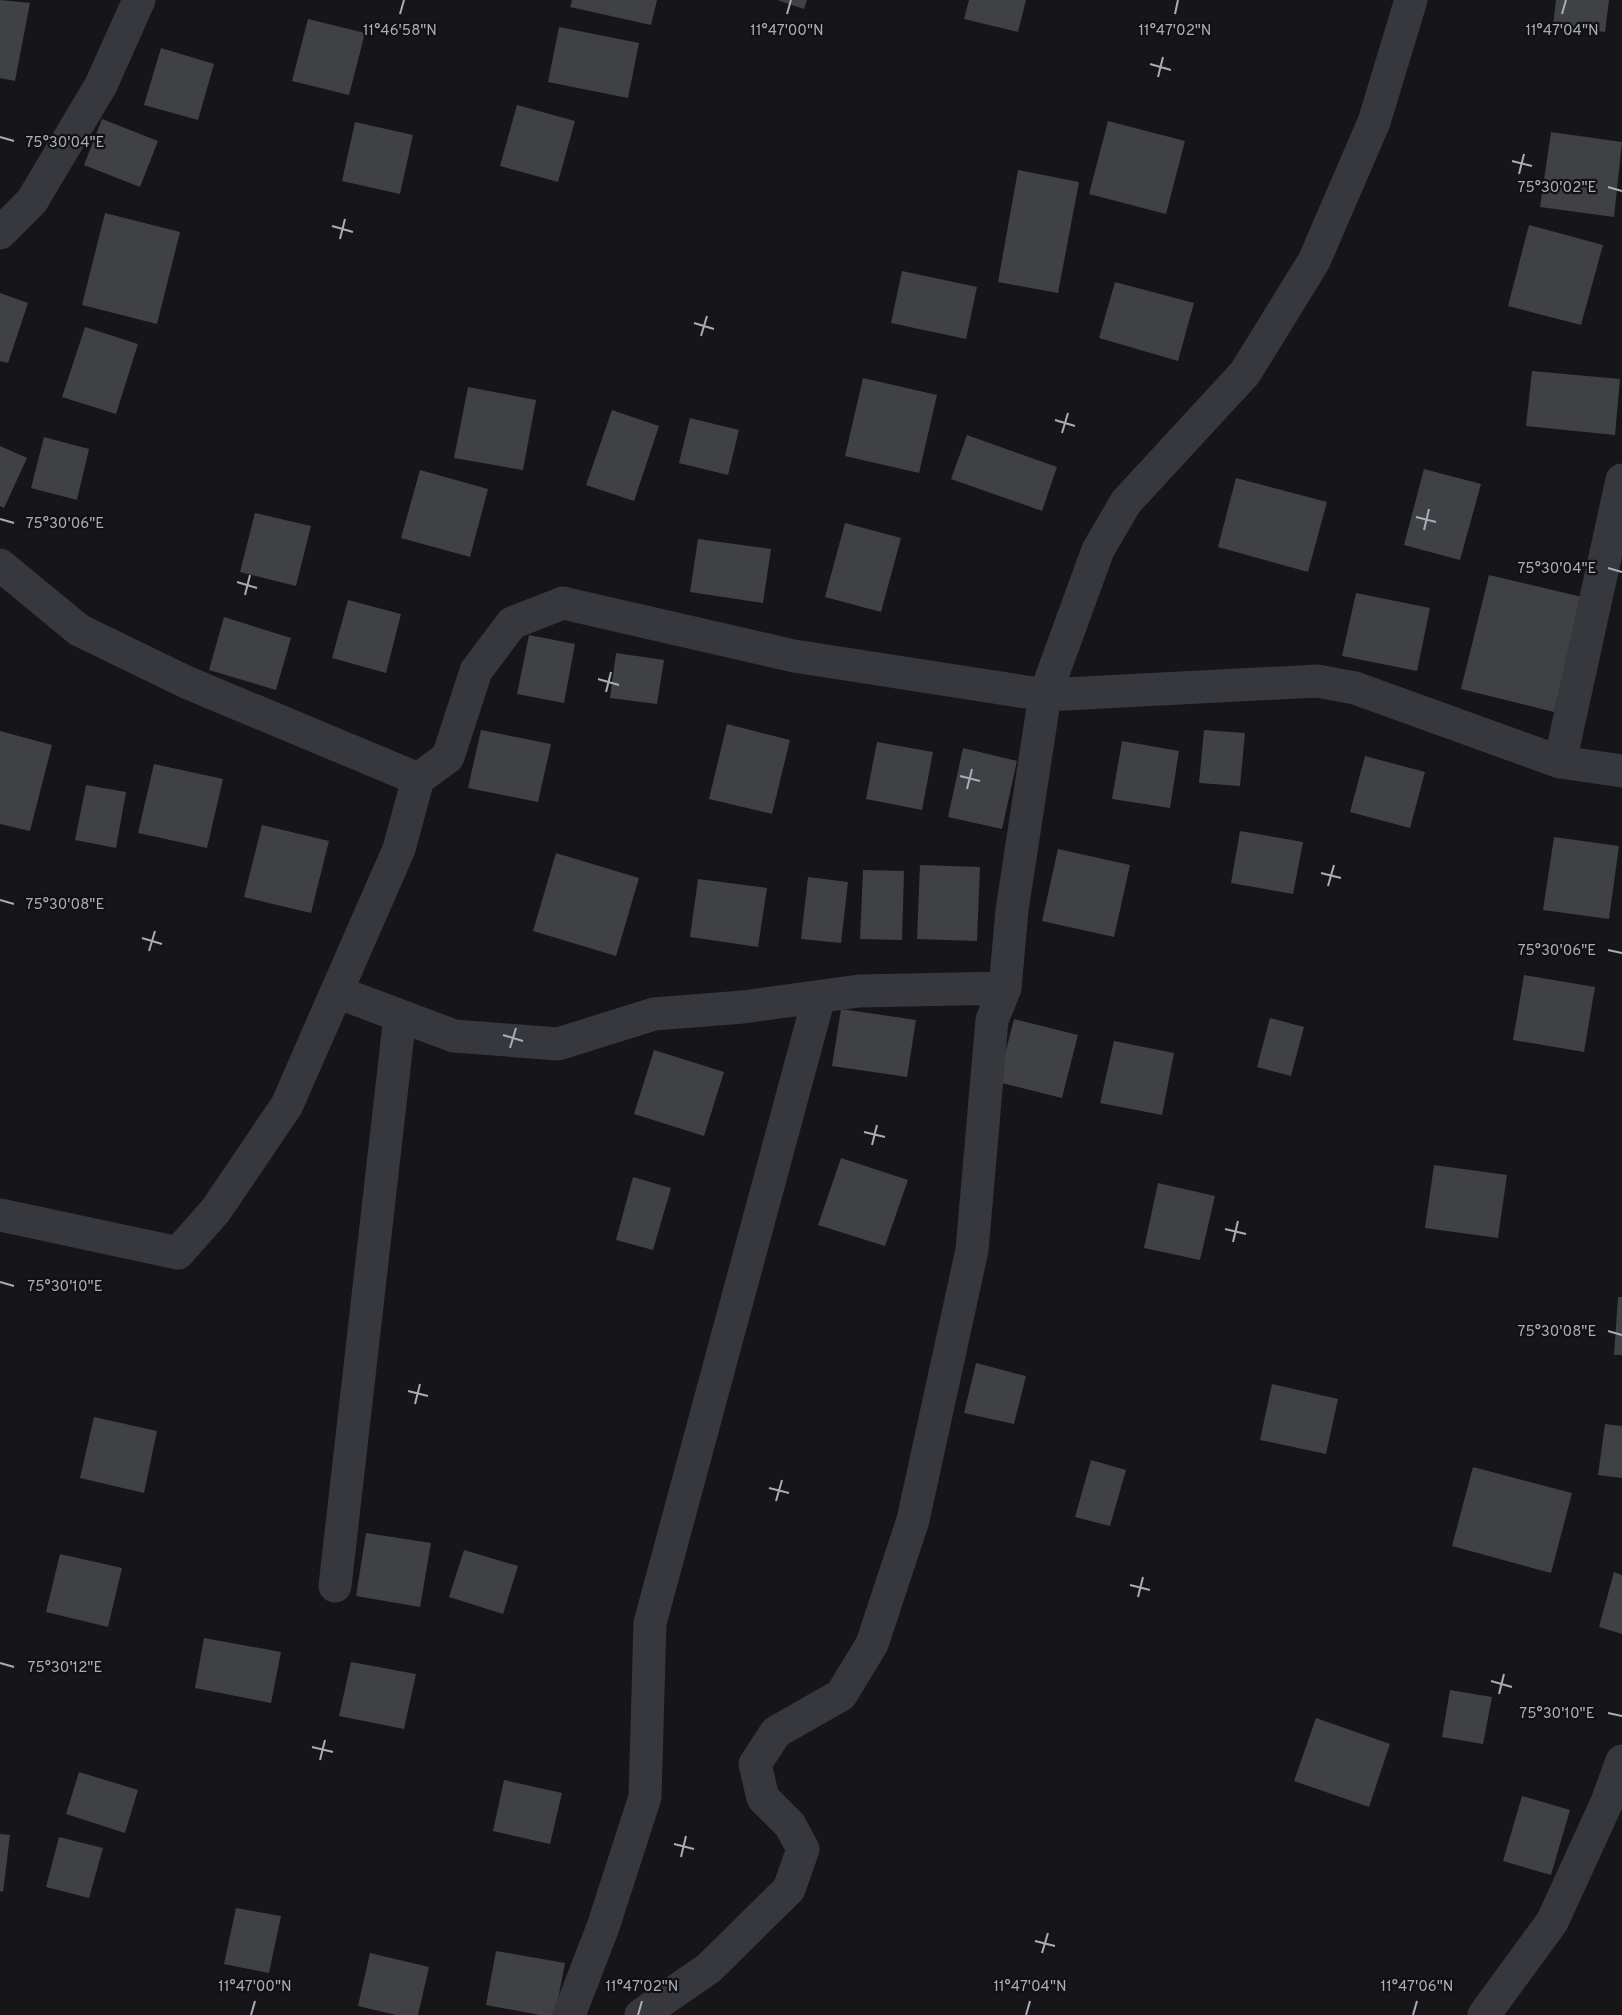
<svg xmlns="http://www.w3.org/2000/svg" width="1622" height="2015" font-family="Overpass,sans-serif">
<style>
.building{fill:#404145}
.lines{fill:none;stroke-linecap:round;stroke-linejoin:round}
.minor{stroke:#37383d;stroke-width:33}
.ticks{fill:none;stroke:#a8adb8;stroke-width:2}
.ticks-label{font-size:15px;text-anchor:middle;fill:#a8adb8;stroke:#111113;stroke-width:4.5;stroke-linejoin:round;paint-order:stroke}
</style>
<rect width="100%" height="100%" fill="#161618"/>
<!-- building -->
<path class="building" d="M0,0L30,3L15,81L0,78Z
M572,0H657L651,25L570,7Z
M777,0H807L804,9Z
M969,0H1026L1018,32L964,19Z
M1556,0H1609L1605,32L1553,25Z
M308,19L365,33L349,95L292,81Z
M559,27L639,43L628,98L548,82Z
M161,48L214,64L198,120L144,105Z
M517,105L575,121L558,182L500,166Z
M102,119L158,141L140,187L84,165Z
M1108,121L1185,141L1166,214L1089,194Z
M355,122L413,135L400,194L342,181Z
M1551,132L1622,142L1614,217L1540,207Z
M1018,170L1079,182L1058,293L998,282Z
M105,213L180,232L157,324L82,305Z
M1529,225L1603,245L1581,325L1508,306Z
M902,271L977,287L966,339L891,323Z
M1115,282L1194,303L1178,361L1099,338Z
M0,293L28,303L8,363L0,361Z
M85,327L138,344L116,414L62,397Z
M1532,371L1620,379L1615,435L1526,426Z
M863,378L937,395L919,473L845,456Z
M468,387L536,400L523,470L454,458Z
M612,410L659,426L634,501L586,485Z
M690,418L739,430L728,475L679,463Z
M967,435L1057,467L1042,511L951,479Z
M44,437L89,449L77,500L31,488Z
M0,446L27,458L4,508L0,506Z
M1424,469L1481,484L1460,560L1404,545Z
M420,470L488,489L470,557L401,538Z
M1236,478L1327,502L1308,572L1218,547Z
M255,513L311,526L296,586L240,572Z
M845,523L901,538L881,612L825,597Z
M698,539L771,549L763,603L690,592Z
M1489,575L1582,597L1554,712L1461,689Z
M1356,593L1430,608L1417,671L1342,656Z
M348,600L401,614L386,673L332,658Z
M224,617L291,638L276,690L209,670Z
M529,635L575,644L564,703L517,694Z
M616,653L664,660L657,704L610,698Z
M727,724L790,740L772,814L709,799Z
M481,730L551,744L538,802L468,788Z
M1204,730L1245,733L1240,786L1199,783Z
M0,731L52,745L30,831L0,824Z
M1122,741L1179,751L1170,808L1112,799Z
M877,742L933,752L922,810L866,799Z
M963,748L1017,761L1002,829L948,817Z
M1365,756L1425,772L1410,828L1350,812Z
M154,764L223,779L207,848L138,833Z
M86,785L126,792L116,848L75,840Z
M262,825L329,841L311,913L244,897Z
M1240,831L1303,842L1293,894L1231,883Z
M1554,837L1619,846L1609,919L1543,910Z
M1058,849L1130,865L1114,937L1042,921Z
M556,853L639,878L616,956L533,931Z
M920,865L980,867L977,941L917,939Z
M863,870L904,871L902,940L860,939Z
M808,877L848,882L841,943L801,939Z
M698,879L767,888L758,947L690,937Z
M1524,975L1595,987L1584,1052L1513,1040Z
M841,1009L916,1020L907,1077L832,1066Z
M1270,1018L1304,1027L1291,1076L1257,1067Z
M1014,1019L1078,1035L1062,1098L998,1082Z
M1114,1041L1174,1053L1162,1115L1100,1103Z
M654,1050L724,1072L704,1136L634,1114Z
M841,1158L908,1180L885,1246L818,1225Z
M1434,1165L1507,1175L1498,1238L1425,1228Z
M633,1177L671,1188L653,1250L616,1240Z
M1158,1183L1215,1196L1200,1260L1144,1248Z
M1618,1297H1622V1355H1614Z
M976,1363L1026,1376L1014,1424L964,1413Z
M1272,1384L1338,1399L1326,1454L1260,1440Z
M94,1417L157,1431L144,1493L80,1478Z
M1605,1424L1622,1426V1478L1598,1475Z
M1091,1460L1126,1470L1110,1526L1075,1517Z
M1473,1467L1572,1493L1551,1573L1452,1546Z
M366,1533L431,1543L420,1607L356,1596Z
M464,1550L518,1566L503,1614L449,1597Z
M60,1554L122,1568L108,1627L46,1612Z
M1614,1572L1622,1575V1634L1599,1627Z
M204,1638L281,1652L271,1703L195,1688Z
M351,1662L416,1674L404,1729L339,1716Z
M1450,1690L1492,1697L1483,1744L1442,1737Z
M1316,1718L1390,1744L1369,1807L1294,1781Z
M79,1772L138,1790L125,1833L66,1814Z
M504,1780L562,1793L550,1844L493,1831Z
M1522,1796L1570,1810L1551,1875L1503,1861Z
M0,1834L10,1835L3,1892L0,1891Z
M59,1837L103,1848L89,1898L46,1887Z
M236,1908L281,1916L269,1973L224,1964Z
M496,1951L565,1963L555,2015H540L486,2005Z
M370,1953L429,1967L418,2015H396L358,2006Z"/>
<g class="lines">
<!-- minor -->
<path class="minor" d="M0,233L32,201L101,85L139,0
M0,565L79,630L186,682L418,779L448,757L476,671L512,623L563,603L794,656L1045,695L1317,681L1355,688L1560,762L1622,771
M1560,762L1622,480
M337,992L454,1036L558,1044L654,1014L743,1007L859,991L1005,988
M0,1215L178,1253L216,1210L287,1105L399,849L418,779
M335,1586L400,1016
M569,2015L603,1927L645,1797L650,1623L819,997
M641,2015L709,1968L789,1889L803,1849L790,1825L763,1798L755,1764L776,1732L841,1695L872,1644L913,1520L972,1250L992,1020L1005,988L1012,910L1045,695L1098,550L1126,502L1245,373L1314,261L1374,122L1411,0
M1484,2015L1552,1922L1607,1802L1622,1761"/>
</g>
<!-- ticks -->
<path class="ticks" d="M400,14L404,0M787,14L791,0M1175,14L1178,0M1562,14L1566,0M1150,64L1171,70M1158,77L1163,57M0,137L14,141M1512,161L1532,166M1519,174L1524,154M1608,187L1622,191M332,226L353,232M340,239L345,219M694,323L714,329M701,336L707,316M1055,420L1075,426M1062,433L1068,413M1416,517L1436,522M0,519L14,523M1424,530L1429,509M1608,568L1622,572M237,582L257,588M245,595L250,575M598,679L619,685M606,692L611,672M960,776L980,781M967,789L972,769M1321,873L1341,878M1328,886L1334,865M0,900L14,904M142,938L162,944M1608,950L1622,953M149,951L155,931M503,1035L523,1041M510,1048L516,1028M864,1132L885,1137M872,1145L877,1125M1225,1229L1246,1234M1233,1242L1238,1221M0,1282L14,1286M1608,1331L1622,1335M408,1391L428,1396M415,1404L420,1384M769,1488L789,1493M776,1501L782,1480M1130,1585L1150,1590M1138,1597L1143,1577M0,1663L14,1667M1491,1681L1512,1687M1499,1694L1504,1674M1608,1713L1622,1716M312,1747L333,1752M320,1760L325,1740M674,1844L694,1849M681,1857L686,1836M1035,1941L1055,1946M1042,1953L1048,1933M251,2015L255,2001M638,2015L642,2001M1026,2015L1030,2001M1413,2015L1417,2001"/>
<g class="ticks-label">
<text x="400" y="35">11°46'58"N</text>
<text x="787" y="35">11°47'00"N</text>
<text x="1175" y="35">11°47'02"N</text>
<text x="1562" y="35">11°47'04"N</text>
<text x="65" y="147">75°30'04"E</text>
<text x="1557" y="192">75°30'02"E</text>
<text x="65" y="528">75°30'06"E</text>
<text x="1557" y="573">75°30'04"E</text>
<text x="65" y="909">75°30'08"E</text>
<text x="1557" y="955">75°30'06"E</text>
<text x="65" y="1291">75°30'10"E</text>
<text x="1557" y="1336">75°30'08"E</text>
<text x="65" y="1672">75°30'12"E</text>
<text x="1557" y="1718">75°30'10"E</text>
<text x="255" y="1991">11°47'00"N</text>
<text x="642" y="1991">11°47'02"N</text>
<text x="1030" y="1991">11°47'04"N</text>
<text x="1417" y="1991">11°47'06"N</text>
</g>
</svg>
